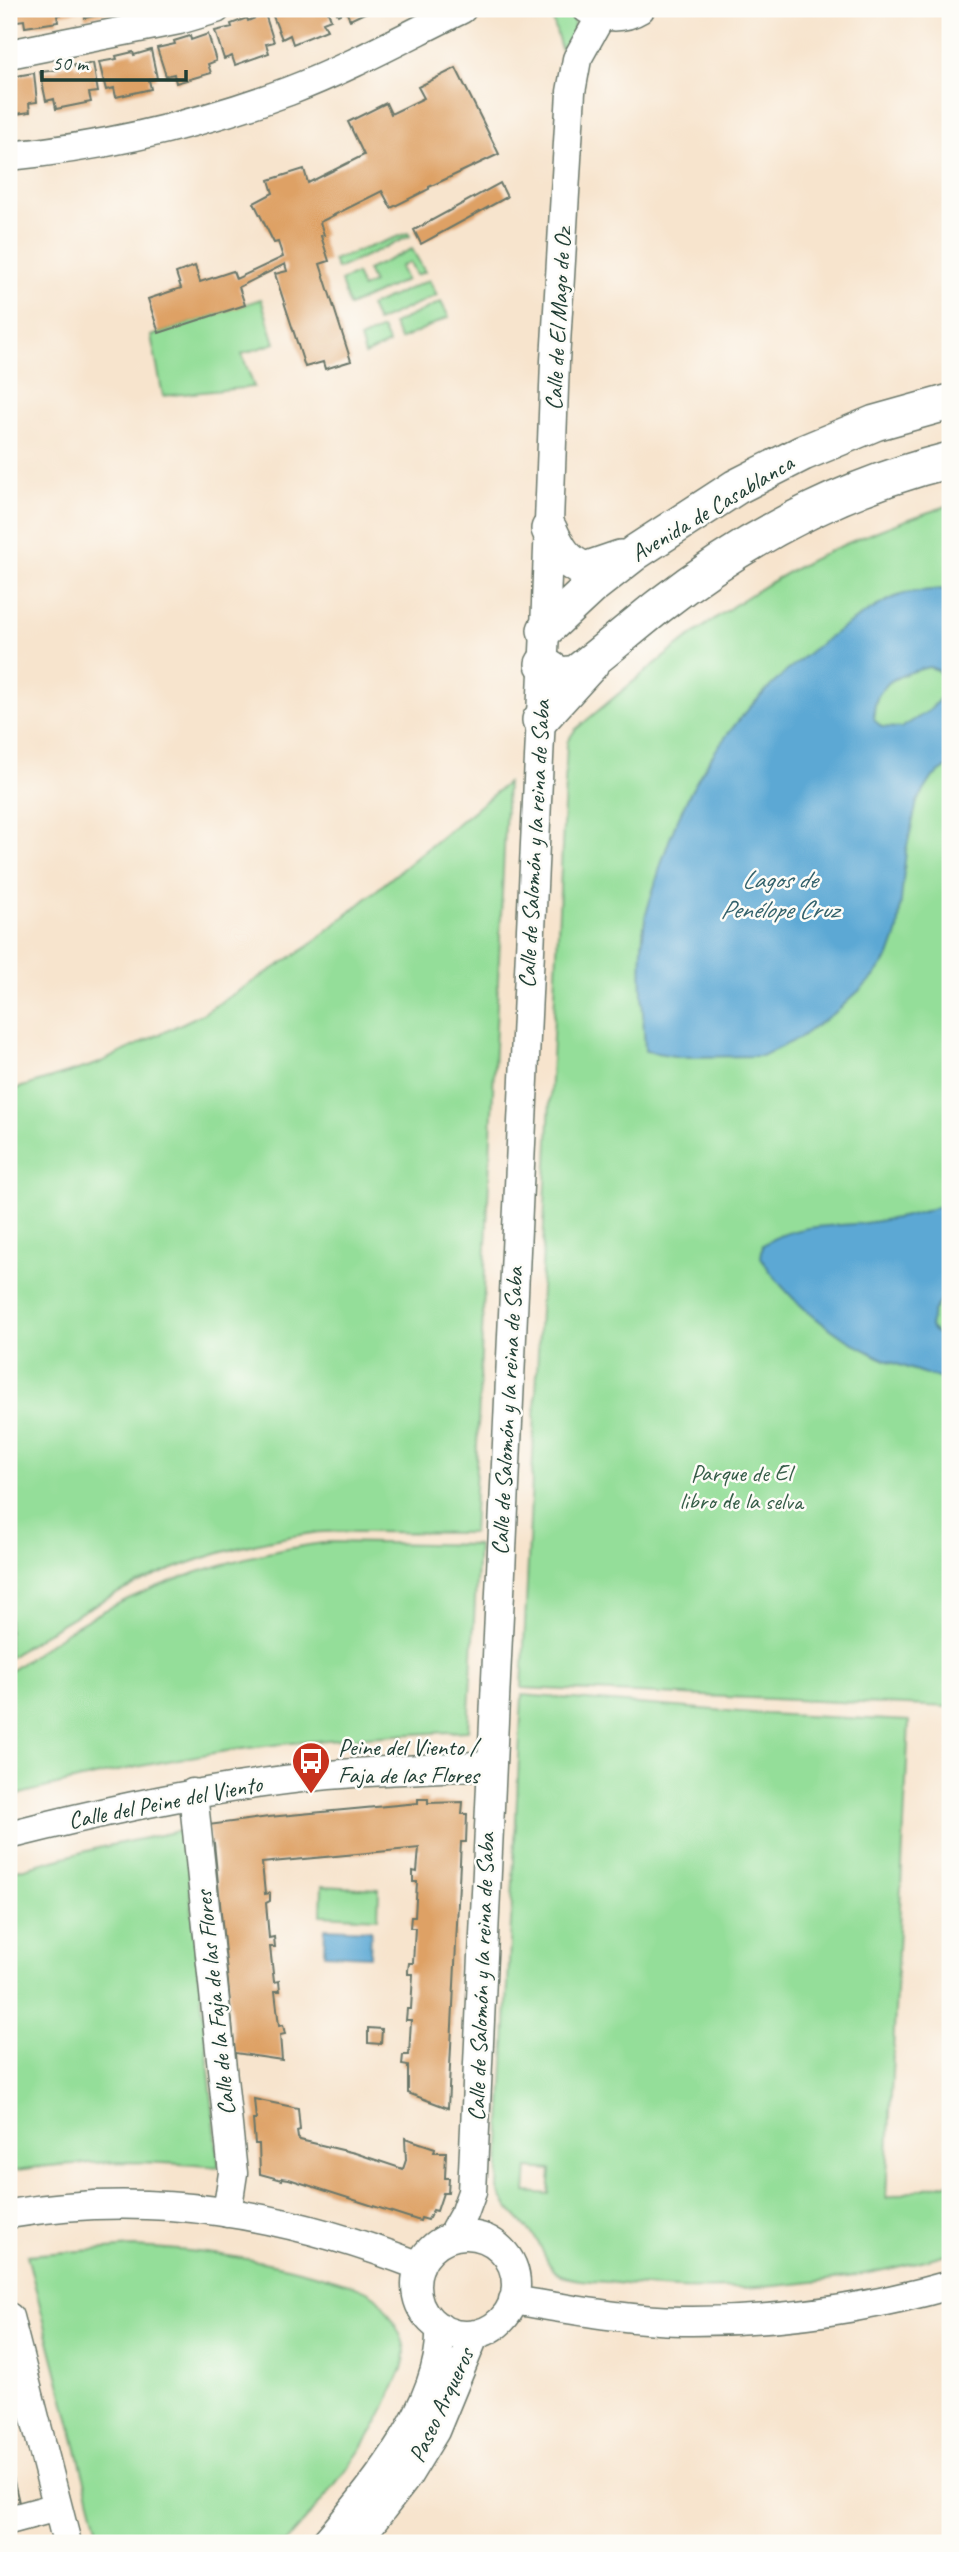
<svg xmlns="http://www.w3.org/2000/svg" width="959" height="2552" font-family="Caveat,sans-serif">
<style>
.green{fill:#94de99;stroke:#5a8e66;stroke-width:2;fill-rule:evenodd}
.water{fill:#5ba8d4;stroke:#3d7284;stroke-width:2;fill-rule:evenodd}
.building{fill:#dea165}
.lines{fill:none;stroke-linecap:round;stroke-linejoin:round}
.minor-casing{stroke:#6b776a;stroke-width:31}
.major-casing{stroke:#6b776a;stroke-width:38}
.minor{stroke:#fff;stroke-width:28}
.major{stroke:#fff;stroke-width:35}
.labels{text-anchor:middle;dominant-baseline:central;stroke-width:5;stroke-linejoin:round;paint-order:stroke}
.street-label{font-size:24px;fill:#1f3d34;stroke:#fdfcf7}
.park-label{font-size:24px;fill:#365d48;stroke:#fdfcf7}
.poi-label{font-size:24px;fill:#1f3d34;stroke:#fdfcf7;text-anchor:start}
.water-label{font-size:26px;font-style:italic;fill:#34626c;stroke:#fdfcf7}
</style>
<rect width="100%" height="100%" fill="#fdfcf7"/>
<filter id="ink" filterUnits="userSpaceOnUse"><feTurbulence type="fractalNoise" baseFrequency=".0143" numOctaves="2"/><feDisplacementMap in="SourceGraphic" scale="14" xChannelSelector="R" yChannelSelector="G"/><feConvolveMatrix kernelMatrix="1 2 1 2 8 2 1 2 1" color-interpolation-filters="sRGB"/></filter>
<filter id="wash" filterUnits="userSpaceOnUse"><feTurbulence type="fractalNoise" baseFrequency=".00686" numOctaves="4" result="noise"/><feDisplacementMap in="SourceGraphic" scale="28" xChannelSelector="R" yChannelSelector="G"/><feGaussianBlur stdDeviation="1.57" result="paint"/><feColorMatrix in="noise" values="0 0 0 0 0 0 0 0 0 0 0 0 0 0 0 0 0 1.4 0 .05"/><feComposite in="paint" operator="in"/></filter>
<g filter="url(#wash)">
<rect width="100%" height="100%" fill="#f7e4cd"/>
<!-- green -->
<path class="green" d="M550,9H571C576,25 577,40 561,49Z
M408,233L410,236L337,269L333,260Z
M412,249L425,272L416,275L410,262L400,267L406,280L349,306L341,281L356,274L362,288L373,283L367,270Z
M429,280L437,295L377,322L370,306Z
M261,299L275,343L242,354L254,387L163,396L151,336Z
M441,302L449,317L400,340L393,324Z
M382,329L389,344L365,355L360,339Z
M950,505V1707L522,1688L567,742L575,730C645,672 716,610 798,567C846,541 898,522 950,505Z
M507,783L473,1533C438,1533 402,1532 366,1532C349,1532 330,1530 313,1533C202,1548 99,1594 9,1658V1091L97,1064L202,1014L306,948Z
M330,1542L478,1545L468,1731C400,1735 333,1738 265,1746C179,1756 93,1775 9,1797V1672C26,1660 44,1647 62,1635C137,1586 242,1553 330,1542Z
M522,1695L765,1714L909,1721L886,2198L950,2182V2253C840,2286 721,2297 607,2282C593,2281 572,2281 559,2274C548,2267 545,2255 539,2244C527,2223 506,2212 498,2189ZM528,2168L551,2170L549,2194L526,2192Z
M184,1830L219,2167C148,2160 79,2160 9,2171V1872L102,1847Z
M322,1886L379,1889L378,1918L321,1915Z
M133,2247C201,2250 267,2259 332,2279C345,2283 361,2286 372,2294C384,2301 405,2339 405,2352C405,2365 399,2376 394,2387C370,2447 328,2496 285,2543H101L27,2255Z"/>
<!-- water -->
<path class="water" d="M944,589L950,592V765L933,777L917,802L906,851L898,931L889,956L873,978L838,1010L798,1039L762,1056L680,1057L645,1051C643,1007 638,962 645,919C648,905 653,891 657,878C687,770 747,695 838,631C855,620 888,597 907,593C919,590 932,590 944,589ZM929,667L938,670L944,680L942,696L930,710L901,728L882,727L874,720C872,683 897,675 929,667Z
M950,1202V1285L933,1312L930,1327L937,1334L950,1336V1382C927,1374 901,1367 879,1357C832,1334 787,1302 761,1257L763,1245C791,1224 831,1227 864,1223C894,1219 923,1214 950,1202Z
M325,1928L371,1930L370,1956L324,1954Z"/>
<g id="blocks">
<!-- building -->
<path class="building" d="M9,9H117V11L85,18L84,10L57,15L58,22L25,27L24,20L9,22Z
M277,9H327L331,19L323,22L327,30L293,44L290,35L282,39L271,11Z
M335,9H373L350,20L346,11L338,15Z
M265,14L274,42L266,44L269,53L235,65L232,56L224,59L215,31L232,27L231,24L247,18L248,21Z
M208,34L216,61L208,64L211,73L176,83L174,74L166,76L157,48L175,44L174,41L190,36L191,40Z
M151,50L157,78L149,80L151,89L116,97L114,88L106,90L99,62L117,59L116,56L133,52L134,55Z
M93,63L98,92L89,93L91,102L56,109L54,99L46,101L40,72L58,70V67L75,64V67Z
M456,68L499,154L429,187V189L391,208L382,191L320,222L324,235L321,236L329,261L320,264L351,361L325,369L323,362L305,367L275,274L287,271L285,264L239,287L245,305L159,333L148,299L181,288L176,273L195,266L200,282L233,271L236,279L283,257L278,242L274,243L254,203L273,193L269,180L304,169L308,183L364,155L348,122L386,103L391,114L424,98L418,87Z
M16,73V76L34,73L37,102L29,103L30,112L9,115V74Z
M500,183L507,197L421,244L414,230Z
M418,1799H428V1803L463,1802L462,1814H467L466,1842H461L448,2108L408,2093V2066L402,2065L403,2055H409L411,2020H406L407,2009H411L413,1974H408V1970L409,1963H413L415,1928H410L411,1917H415L417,1882H413V1871L417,1872L419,1848L262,1863L265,1894L270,1893V1901L266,1903L269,1938L274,1937L275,1947H270L274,1982L279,1981L280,1991H275L279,2026L283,2025L285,2034L280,2035L282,2060L235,2053L214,1843L210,1844L208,1825L269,1817L418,1803Z
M368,2028L382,2029L381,2044L368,2043Z
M254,2099L298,2108L300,2130L297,2131L298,2138L300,2140L355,2153L403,2169L406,2160L405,2138L435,2148L434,2152H446L445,2178H449L448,2193H443L437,2211L433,2210L428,2220L421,2218L420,2221L289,2179L282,2178V2180L260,2174L259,2144H255L253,2120H256Z
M10,2464L21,2511L9,2514V2465Z"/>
</g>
</g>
<g filter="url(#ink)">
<use href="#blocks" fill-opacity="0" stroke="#6b776a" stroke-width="2"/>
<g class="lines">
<defs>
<path id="minor" d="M587,9C605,18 622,20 640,9
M9,54L179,20L216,9
M9,156C104,147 200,124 289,91C349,68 405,37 462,9
M193,1793L233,2173L227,2213
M9,1835C111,1809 213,1787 319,1776C376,1770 433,1769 490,1765
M9,2214C153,2190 284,2213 420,2266
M416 2285a50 50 0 1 1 100 0a50 50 0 1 1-100 0Z
M451,2237L464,2214L472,2192L545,630L555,361L571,92L577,59L601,16
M513,2300C569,2309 626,2320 682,2321C774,2322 862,2310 950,2285
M9,2317L67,2543
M9,2520L57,2507
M325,2543C371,2490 444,2402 440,2327
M356,2543L407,2477L435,2431L475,2334"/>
<path id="major" d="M549,529C558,549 565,562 585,570L620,558
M545,630L590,588L636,552L736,487L803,453L875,423L950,402
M543,664L560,675L576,673C604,652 631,628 659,606C745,539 844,486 950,460
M540,720L591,664"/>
</defs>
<!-- minor casing -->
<use href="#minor" class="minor-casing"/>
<!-- major casing -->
<use href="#major" class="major-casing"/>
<!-- minor -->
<use href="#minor" class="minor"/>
<!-- major -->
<use href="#major" class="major"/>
</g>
</g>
<!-- icons -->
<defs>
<symbol id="bus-pin" viewBox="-11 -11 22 30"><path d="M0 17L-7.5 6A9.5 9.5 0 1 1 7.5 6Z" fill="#c8321e" stroke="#fdfcf7"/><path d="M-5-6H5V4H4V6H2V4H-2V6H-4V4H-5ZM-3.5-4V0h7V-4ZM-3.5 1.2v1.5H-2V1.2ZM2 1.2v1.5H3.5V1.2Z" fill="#fff"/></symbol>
</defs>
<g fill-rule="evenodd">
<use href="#bus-pin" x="289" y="1739" width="44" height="60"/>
</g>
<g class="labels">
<!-- street labels -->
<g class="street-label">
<text transform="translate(558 319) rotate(-87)">Calle de El Mago de Oz</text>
<text transform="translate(712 508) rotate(-31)">Avenida de Casablanca</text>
<text transform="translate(534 844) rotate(-87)">Calle de Salomón y la reina de Saba</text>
<text transform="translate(507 1411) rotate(-87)">Calle de Salomón y la reina de Saba</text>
<text transform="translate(165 1802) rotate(-11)">Calle del Peine del Viento</text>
<text transform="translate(481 1977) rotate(-88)">Calle de Salomón y la reina de Saba</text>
<text transform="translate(215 2003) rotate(-96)">Calle de la Faja de las Flores</text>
<text transform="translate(441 2405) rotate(-65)">Paseo Arqueros</text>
</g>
<!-- park labels -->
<g class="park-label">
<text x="741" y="1473">Parque de El<tspan x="741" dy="28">libro de la selva</tspan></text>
</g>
<!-- poi labels -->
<g class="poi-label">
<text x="338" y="1747">Peine del Viento /<tspan x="338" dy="28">Faja de las Flores</tspan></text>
</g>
<!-- water labels -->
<g class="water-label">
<text x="779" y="879">Lagos de<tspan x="779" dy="30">Penélope Cruz</tspan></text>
</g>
</g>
<!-- margin -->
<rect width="959" height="2552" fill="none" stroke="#fdfcf7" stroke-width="35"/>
<!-- scale -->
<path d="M42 70v10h144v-10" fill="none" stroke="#1f3d34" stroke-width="3.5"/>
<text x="52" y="70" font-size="21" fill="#1f3d34" stroke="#fdfcf7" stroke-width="5" paint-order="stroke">50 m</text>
</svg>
